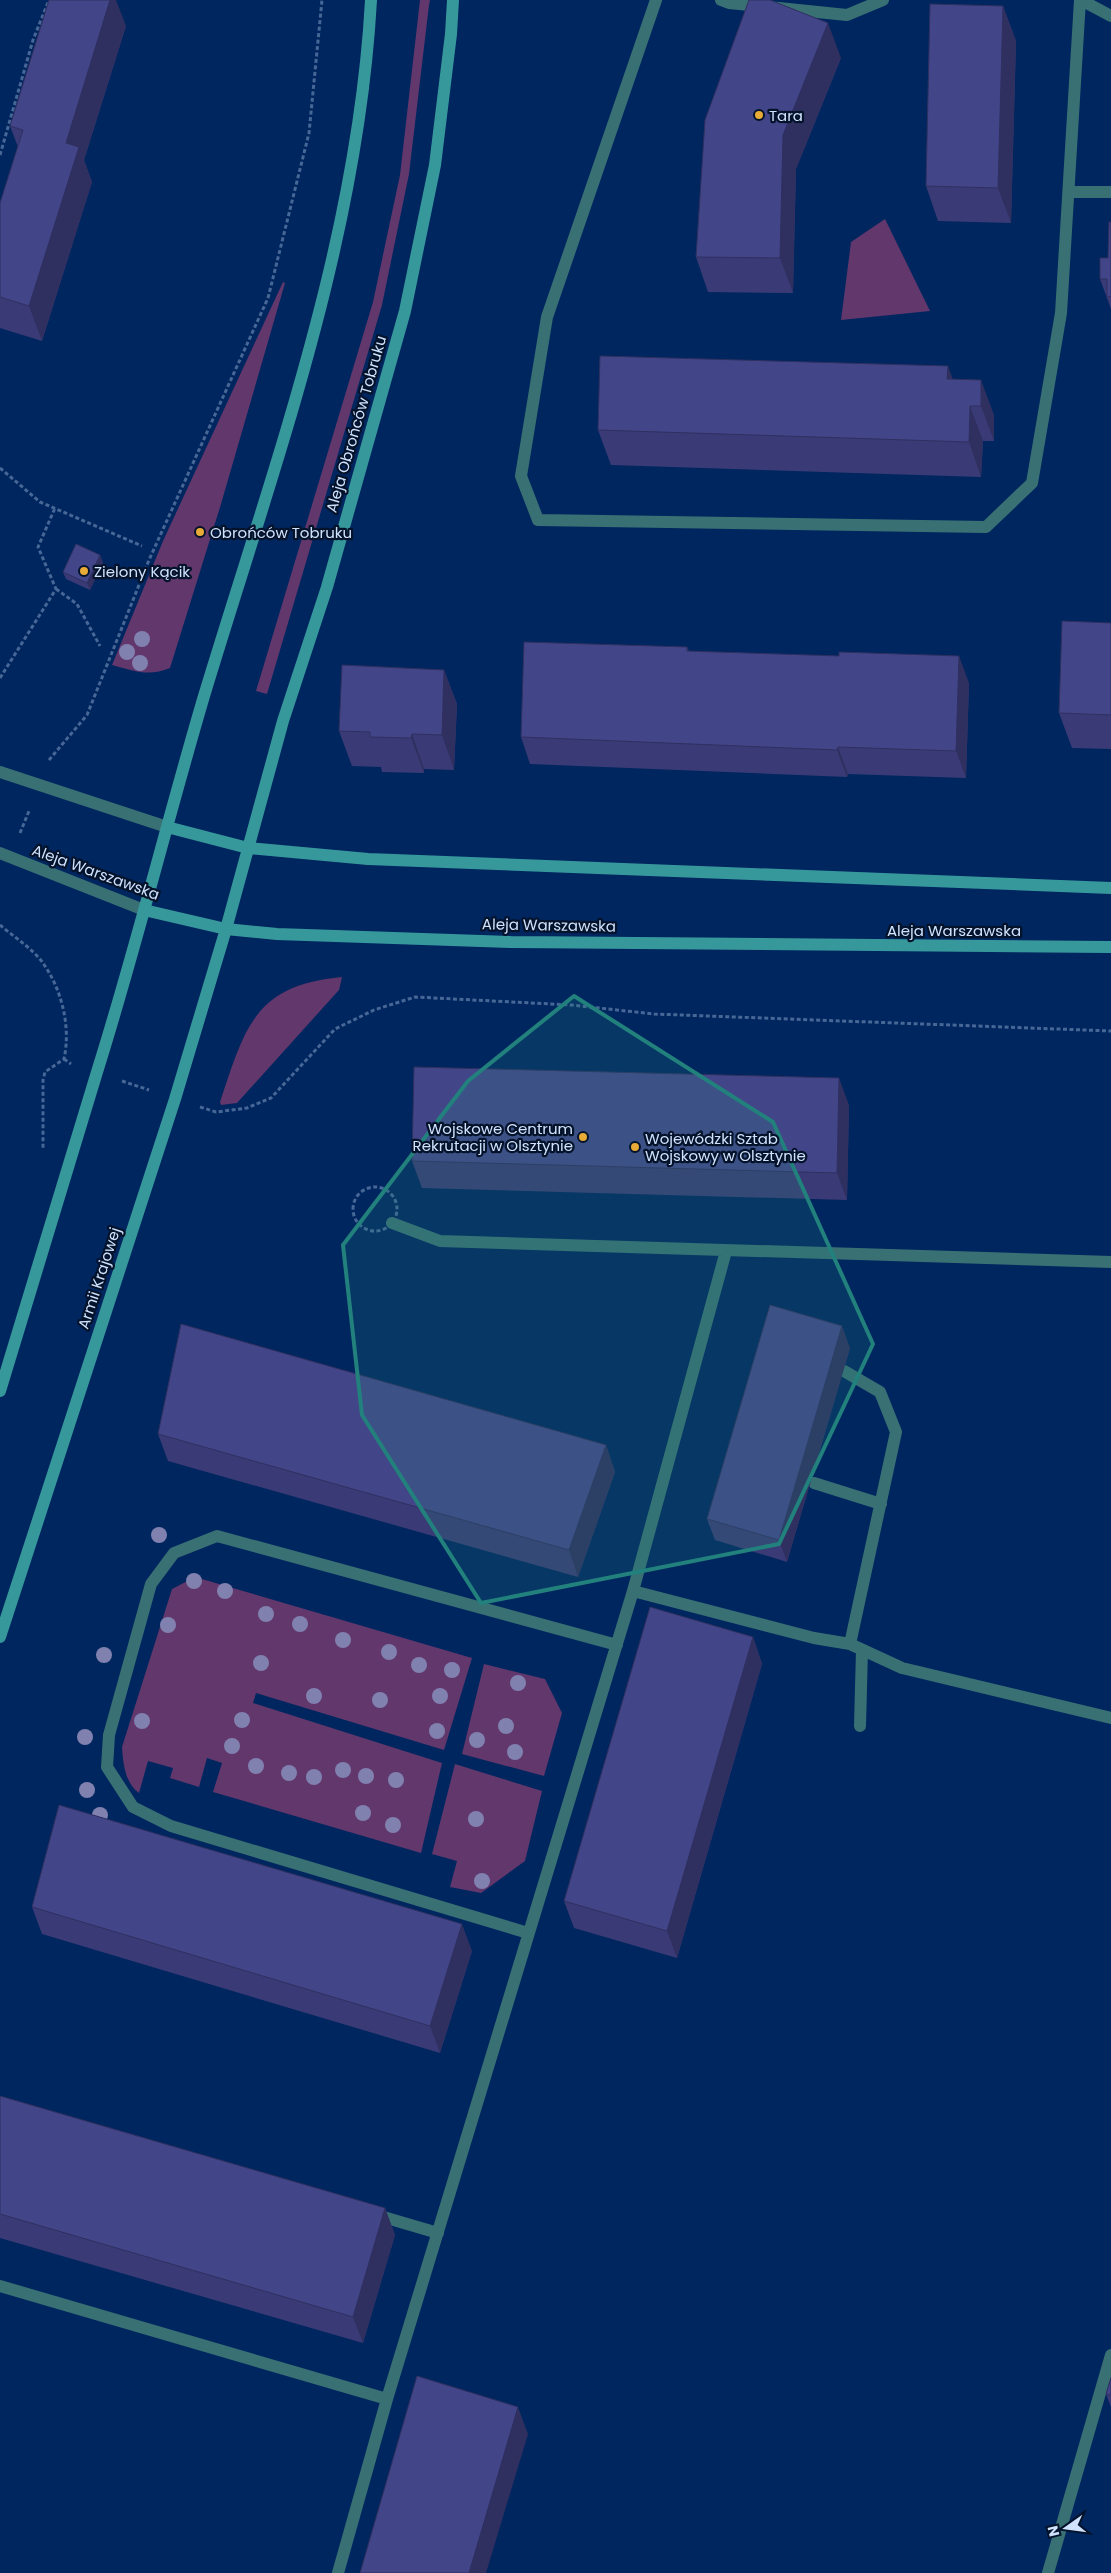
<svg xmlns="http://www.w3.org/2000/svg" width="1111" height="2573" font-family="Poppins,sans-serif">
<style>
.green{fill:#61376c}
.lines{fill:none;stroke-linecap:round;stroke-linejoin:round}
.path{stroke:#476796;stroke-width:3;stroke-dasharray:4 2.5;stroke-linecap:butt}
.service{stroke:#397073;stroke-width:12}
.tertiary{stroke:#397073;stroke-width:12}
.secondary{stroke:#37989c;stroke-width:12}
.tree{fill:#8181b0}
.wall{fill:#3a3b76}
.shaded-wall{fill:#2f3060}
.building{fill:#434589;stroke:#2f3060}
.marked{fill:#22817c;fill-opacity:0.2;stroke:#22817c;stroke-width:4;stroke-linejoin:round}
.poi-dot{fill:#e8ab37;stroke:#04122a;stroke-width:2}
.labels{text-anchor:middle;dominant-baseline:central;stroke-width:4.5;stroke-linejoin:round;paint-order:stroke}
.poi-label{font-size:15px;fill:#cfe2fe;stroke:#04122a;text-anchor:start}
.street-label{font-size:15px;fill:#cfe2fe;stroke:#04122a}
</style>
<rect width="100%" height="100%" fill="#00265f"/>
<!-- green -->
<path class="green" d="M420,0H430L429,5L409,174L382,305L267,694L256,691L373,302L400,175Z
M885,219L930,311L841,320L851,242Z
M283,282L285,283L221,504L170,668C149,677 134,671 112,665L163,541Z
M342,977L339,990L237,1103L221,1105L220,1102C245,1028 254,985 342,977Z
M195,1577L472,1658L444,1750L256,1693L253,1703L442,1763L421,1853L213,1792L222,1763L207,1758L199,1787L170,1778L173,1768L148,1761L139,1793C125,1783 123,1763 122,1747L172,1589Z
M484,1664L545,1679L562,1713L544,1776L462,1754Z
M455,1764L542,1791L525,1861L481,1893L450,1887L457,1861L432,1854Z"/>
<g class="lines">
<!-- path -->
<path class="path" d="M0,155L33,40L49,0
M0,468L40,502L142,546
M56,589L77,604L100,646
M0,678L56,589L38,547L55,508
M49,760L87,715L149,560L268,298L309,133L322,0
M20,833L29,811
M0,925C14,937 33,949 43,963C62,990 71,1027 64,1059L45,1072L43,1080V1148
M64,1059L71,1064
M122,1081L149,1090
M200,1107L216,1112L247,1108L271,1098L335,1029L374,1010L415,997L571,1005L654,1014L1111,1031
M353 1209a22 22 0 1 1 44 0a22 22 0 1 1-44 0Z"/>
<!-- service -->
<path class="service" d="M656,0L547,317L521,476L538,520L986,527L1032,483L1061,313L1080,0
M721,0L729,3L847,15L883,0
M1081,0L1111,16
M1069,192H1111
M392,1223L440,1241L1111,1262
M844,1371L880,1392L896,1432L850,1644
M814,1483L881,1504
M633,1591L814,1638L850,1644L902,1668L1111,1718
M860,1726L862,1650
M528,1933L171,1826L133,1807L107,1767L109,1735L151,1584L174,1553L217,1536L617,1645
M373,2214L438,2233
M0,2286L387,2399
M338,2573L387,2399L633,1591L726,1251
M1048,2573L1111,2355"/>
<!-- tertiary -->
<path class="tertiary" d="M0,772L167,827
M0,853L144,910"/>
<!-- secondary -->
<path class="secondary" d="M167,827L248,848L368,859L1111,888
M144,910L226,929L277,934L511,942L1111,947
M0,1391C32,1285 65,1178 97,1072C136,948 167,821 204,696C273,468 358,240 371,0
M0,1637L175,1099L226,929L283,721L327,587L405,311L435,165L451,34L453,0"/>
</g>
<!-- trees -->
<g class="tree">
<circle cx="142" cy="639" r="8"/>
<circle cx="127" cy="652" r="8"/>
<circle cx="140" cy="663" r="8"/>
<circle cx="159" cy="1535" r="8"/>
<circle cx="194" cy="1581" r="8"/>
<circle cx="225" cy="1591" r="8"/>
<circle cx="266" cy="1614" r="8"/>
<circle cx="300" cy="1624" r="8"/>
<circle cx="168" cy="1625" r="8"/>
<circle cx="343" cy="1640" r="8"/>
<circle cx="389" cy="1652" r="8"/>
<circle cx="104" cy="1655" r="8"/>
<circle cx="261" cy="1663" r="8"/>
<circle cx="419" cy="1665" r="8"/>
<circle cx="452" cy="1670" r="8"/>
<circle cx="518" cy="1683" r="8"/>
<circle cx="314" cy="1696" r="8"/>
<circle cx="440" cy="1696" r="8"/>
<circle cx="380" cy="1700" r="8"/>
<circle cx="242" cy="1720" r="8"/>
<circle cx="142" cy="1721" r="8"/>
<circle cx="506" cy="1726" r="8"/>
<circle cx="437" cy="1731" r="8"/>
<circle cx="85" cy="1737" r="8"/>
<circle cx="477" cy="1740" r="8"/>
<circle cx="232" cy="1746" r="8"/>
<circle cx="515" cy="1752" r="8"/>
<circle cx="256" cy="1766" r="8"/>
<circle cx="343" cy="1770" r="8"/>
<circle cx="289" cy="1773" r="8"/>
<circle cx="366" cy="1776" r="8"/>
<circle cx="314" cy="1777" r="8"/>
<circle cx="396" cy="1780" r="8"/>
<circle cx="87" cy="1790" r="8"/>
<circle cx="363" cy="1813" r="8"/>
<circle cx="100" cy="1815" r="8"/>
<circle cx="476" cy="1819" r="8"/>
<circle cx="393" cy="1825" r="8"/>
<circle cx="482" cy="1881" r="8"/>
</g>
<!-- wall -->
<path class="wall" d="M1003,6L1016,41L1011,223L938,221L926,186Z
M126,26L84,160L92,182L42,341L0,328V203L18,147L10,126Z
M841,58L796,169L793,293L708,292L696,257Z
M1111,222V309L1100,279L1108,258Z
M953,379L994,415V441H983L981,477L611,465L598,430Z
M100,555L103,563L90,590L66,579L63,572Z
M1111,623V749L1072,748L1059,713Z
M687,647L689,651L969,683L966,778L848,774L847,777L530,764L521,737Z
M444,670L457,704L454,770L424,769V773L382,772L381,767L352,766L339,731Z
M849,1105L847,1200L422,1188L412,1161Z
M850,1348L787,1562L715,1540L707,1519Z
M158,1434L606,1445L615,1472L578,1577L168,1461Z
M753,1637L762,1664L677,1958L574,1928L564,1901Z
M32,1907L472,1951L440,2053L42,1934Z
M0,2096L385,2208L395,2235L363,2343L0,2238Z
M1111,2378V2407L1106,2394Z"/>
<!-- shaded-wall -->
<path class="shaded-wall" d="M110,0H116L126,26L84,160L92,182L42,341L29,306L66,143Z
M1003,6L1016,41L1011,223L998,188Z
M828,23L841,58L796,169L793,293L780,258L783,135Z
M948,366L961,401L947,379Z
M981,380L994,415V441L981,406Z
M970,406L983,441L981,477L969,442Z
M100,555L103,563L90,590L87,583Z
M959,656L969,683L966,778L956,751Z
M444,670L457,704L454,770L442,735Z
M412,734L424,769V773L411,738Z
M838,747L848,774L847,777L837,750Z
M839,1078L849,1105L847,1200L837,1173Z
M842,1326L850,1348L787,1562L779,1540Z
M606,1445L615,1472L578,1577L569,1550Z
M753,1637L762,1664L677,1958L667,1931Z
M462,1924L472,1951L440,2053L430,2026Z
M385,2208L395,2235L363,2343L353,2317Z
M518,2407L528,2434L486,2573H469Z"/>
<!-- building -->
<path class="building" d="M49,0H110L66,143L79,147L29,306L0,297V203L23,130L10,126Z
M749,0H770L828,23L783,135L780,258L696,257L705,120Z
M930,4L1003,6L998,188L926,186Z
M1109,222H1111V297L1107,296V279H1100V258H1108Z
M600,356L948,366L947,379L981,380V406H970L969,442L598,430Z
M76,544L100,555L87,583L63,572Z
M1062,621L1111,623V715L1059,713Z
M524,642L687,647V651L839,656V652L959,656L956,751L838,747L837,750L521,737Z
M342,665L444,670L442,735L412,734L411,738L370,737V732L339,731Z
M414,1067L839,1078L837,1173L412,1161Z
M770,1305L842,1326L779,1540L707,1519Z
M181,1324L606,1445L569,1550L158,1434Z
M650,1607L753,1637L667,1931L564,1901Z
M59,1805L462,1924L430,2026L32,1907Z
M0,2096L385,2208L353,2317L0,2214Z
M417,2376L518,2407L469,2573H360Z
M1111,2378V2395L1106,2394Z"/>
<!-- marked area -->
<path class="marked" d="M574,996L773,1122L873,1344L779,1544L481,1603L362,1415L343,1245L468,1081Z"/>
<!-- markers -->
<g class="poi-dot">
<circle cx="759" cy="115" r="5"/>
<circle cx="200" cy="532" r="5"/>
<circle cx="84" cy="571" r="5"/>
<circle cx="583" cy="1137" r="5"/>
<circle cx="635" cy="1147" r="5"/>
</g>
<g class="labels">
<!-- poi labels -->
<g class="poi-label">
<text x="769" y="115">Tara</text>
<text x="210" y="532">Obrońców Tobruku</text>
<text x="94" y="571">Zielony Kącik</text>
<text x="573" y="1128" text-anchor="end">Wojskowe Centrum<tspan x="573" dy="17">Rekrutacji w Olsztynie</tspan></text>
<text x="645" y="1138">Wojewódzki Sztab<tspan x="645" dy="17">Wojskowy w Olsztynie</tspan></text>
</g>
<!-- street labels -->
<g class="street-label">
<text transform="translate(356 424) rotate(-74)">Aleja Obrońców Tobruku</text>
<text transform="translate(96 872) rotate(20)">Aleja Warszawska</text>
<text transform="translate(549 925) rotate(1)">Aleja Warszawska</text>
<text x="954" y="930">Aleja Warszawska</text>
<text transform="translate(99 1278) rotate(-72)">Armii Krajowej</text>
</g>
</g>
<!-- north arrow -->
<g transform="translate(1066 2528) rotate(256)" stroke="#04122a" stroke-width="4" paint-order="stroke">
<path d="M0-4L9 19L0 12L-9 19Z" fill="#cfe2fe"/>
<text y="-8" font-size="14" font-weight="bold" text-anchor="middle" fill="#cfe2fe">N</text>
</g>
</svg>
